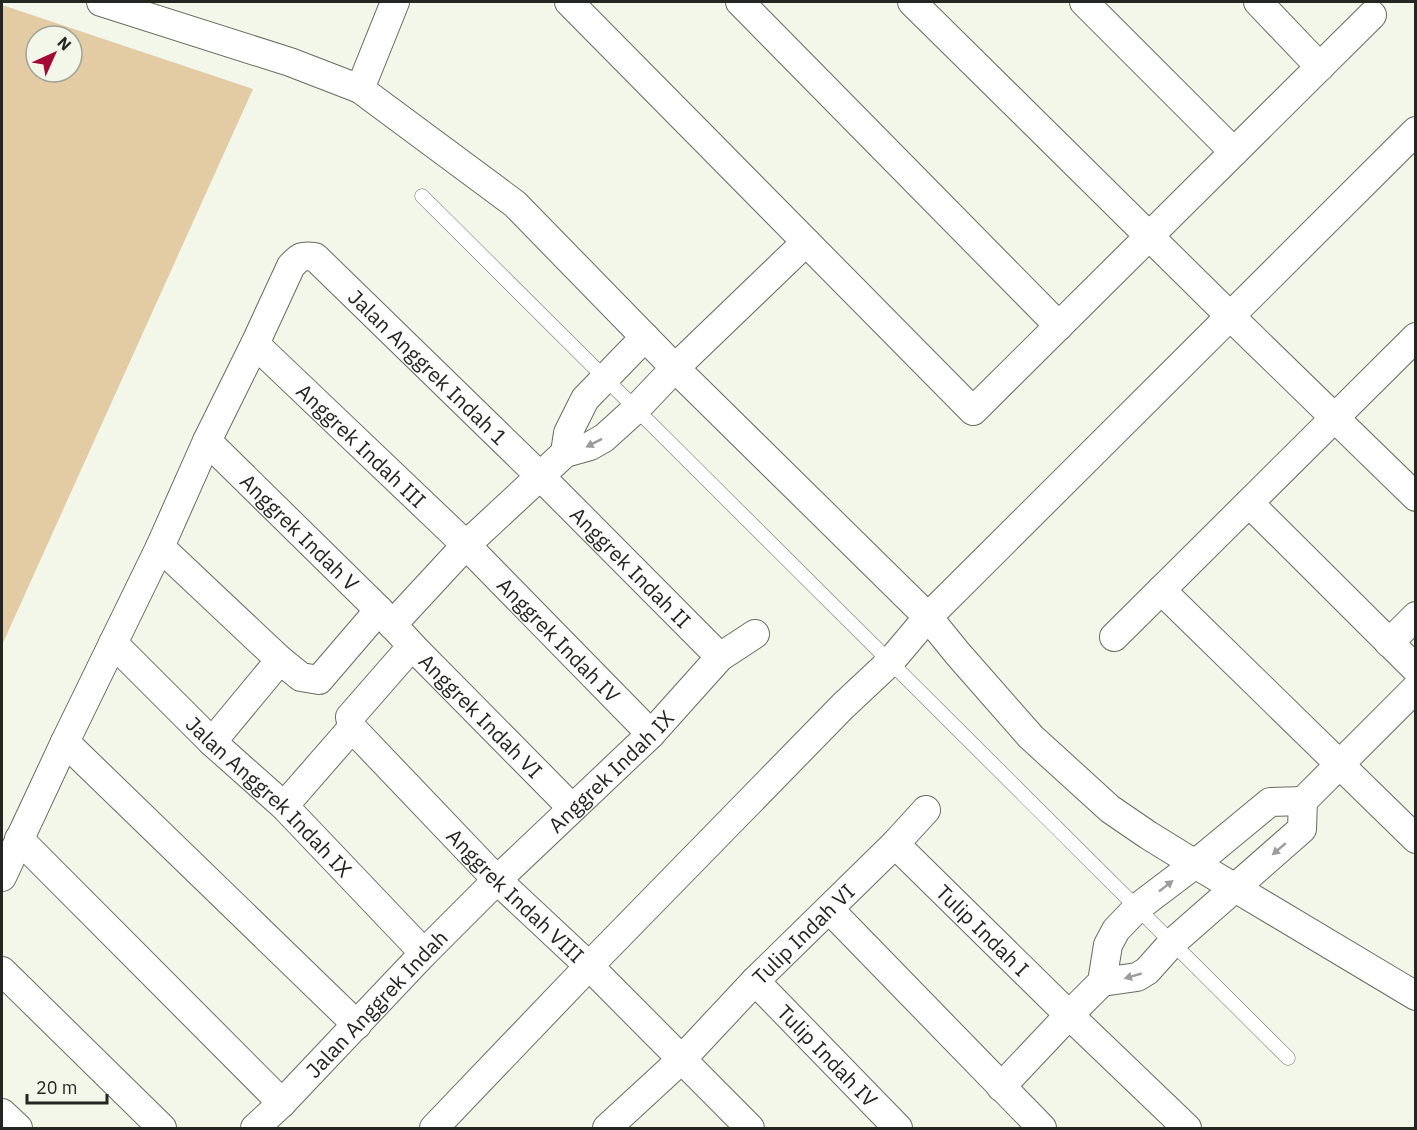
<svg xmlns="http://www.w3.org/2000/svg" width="1417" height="1130" font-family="'IBM Plex Sans',sans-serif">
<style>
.green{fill:#e3cba4;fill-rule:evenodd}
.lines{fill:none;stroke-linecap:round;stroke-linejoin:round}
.service-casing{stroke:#676c60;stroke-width:15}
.minor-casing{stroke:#676c60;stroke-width:30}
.service{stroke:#fff;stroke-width:14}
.minor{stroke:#fff;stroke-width:28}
.oneway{fill:#9c9d9b}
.labels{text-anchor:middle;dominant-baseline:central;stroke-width:6;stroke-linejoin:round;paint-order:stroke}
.street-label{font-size:21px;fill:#242621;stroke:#f2f7e9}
</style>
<rect width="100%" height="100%" fill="#f2f7e9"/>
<!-- green -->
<path class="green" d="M2,5L253,89L2,645ZM36,36H72V72H36Z"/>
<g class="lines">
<defs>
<path id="service" d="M422,196L1288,1058"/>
<g id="minor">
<path d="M101,2L290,62L360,89L515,204L675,368L928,617L958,654L1031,737L1110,809L1148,835L1195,864L1416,996"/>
<path d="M569,2L973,411L1372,15"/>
<path d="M740,2L1059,326"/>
<path d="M912,2L1230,316L1416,497"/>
<path d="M1084,2L1234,152"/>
<path d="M1258,2L1320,67"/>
<path d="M360,89L395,2"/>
<path id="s1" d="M255,344L466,545L651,734"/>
<path id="s2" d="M207,441L379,610L412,646L572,808"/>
<path d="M565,453L568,433L585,399L645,337"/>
<path d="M1249,503L1416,669"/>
<path d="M160,547L280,660"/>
<path d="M1161,590L1416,839"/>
<path d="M392,625L466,545L565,453L590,446L604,438L636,409L675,368L806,242"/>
<path d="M1114,637L1416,337"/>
<path id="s3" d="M113,643L212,742L284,806L424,953"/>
<path d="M1389,643L1416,616"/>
<path id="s4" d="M352,728L497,880L589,966L750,1128"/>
<path d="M65,742L357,1025"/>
<path d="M212,742L280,660L301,677L319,680L379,610"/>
<path d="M284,806L352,728L350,717L412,646"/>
<path d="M19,839L282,1103"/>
<path id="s5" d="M895,844L1069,1015L1187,1128"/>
<path id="s6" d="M2,877L65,742L160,547L207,441L255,344L291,266C300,257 301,255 315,257L540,476L720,657"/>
<path d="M829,909L1042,1128"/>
<path d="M2,971L162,1128"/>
<path id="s7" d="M755,981L898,1128"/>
<path d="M1102,982L1137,977L1147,971L1172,943L1302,829L1303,801L1416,688"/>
<path d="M1001,1087L1069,1015L1102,982L1108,945L1116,930L1137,908L1195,864L1270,802L1303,801"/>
<path d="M2,1113L18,1128"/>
<path id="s8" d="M255,1128L282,1103L424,953L497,880L651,734L720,657L755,634"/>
<path d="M434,1128L589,966L843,706L890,662L928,617L1416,131"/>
<path id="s9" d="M607,1128L682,1059L755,981L895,844L926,810"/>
</g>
</defs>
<!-- service casing -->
<use href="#service" class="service-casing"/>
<!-- minor casing -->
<use href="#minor" class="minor-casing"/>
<!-- service -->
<use href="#service" class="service"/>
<!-- minor -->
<use href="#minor" class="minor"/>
</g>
<!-- one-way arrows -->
<defs><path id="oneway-solid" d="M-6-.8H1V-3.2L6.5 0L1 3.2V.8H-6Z" transform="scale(1.5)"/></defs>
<g class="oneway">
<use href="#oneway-solid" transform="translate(594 443) rotate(153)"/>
<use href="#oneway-solid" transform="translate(1279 849) rotate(139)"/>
<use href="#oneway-solid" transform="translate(1166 886) rotate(-38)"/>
<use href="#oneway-solid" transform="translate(1133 976) rotate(164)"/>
</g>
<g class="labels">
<!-- street labels -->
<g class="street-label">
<text stroke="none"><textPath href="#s6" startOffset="861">Jalan Anggrek Indah 1</textPath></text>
<text stroke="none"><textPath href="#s1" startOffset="147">Anggrek Indah III</textPath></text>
<text stroke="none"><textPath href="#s2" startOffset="130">Anggrek Indah V</textPath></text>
<text stroke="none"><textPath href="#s6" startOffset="1146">Anggrek Indah II</textPath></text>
<text stroke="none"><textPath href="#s1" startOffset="424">Anggrek Indah IV</textPath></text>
<text stroke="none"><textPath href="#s2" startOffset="388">Anggrek Indah VI</textPath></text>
<text stroke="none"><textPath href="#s8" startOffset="504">Anggrek Indah IX</textPath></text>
<text stroke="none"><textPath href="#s3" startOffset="219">Jalan Anggrek Indah IX</textPath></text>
<text stroke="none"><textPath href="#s4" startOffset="234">Anggrek Indah VIII</textPath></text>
<text stroke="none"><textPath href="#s5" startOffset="123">Tulip Indah I</textPath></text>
<text stroke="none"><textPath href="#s9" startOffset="276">Tulip Indah VI</textPath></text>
<text stroke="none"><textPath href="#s8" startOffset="174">Jalan Anggrek Indah</textPath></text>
<text stroke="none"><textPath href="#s7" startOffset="104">Tulip Indah IV</textPath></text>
</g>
</g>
<!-- border -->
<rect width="1417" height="1130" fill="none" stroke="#242621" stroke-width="6"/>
<!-- north arrow -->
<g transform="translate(54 54) rotate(45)"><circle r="28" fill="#f2f7e9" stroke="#a0a399" stroke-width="1.5"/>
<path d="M0-4.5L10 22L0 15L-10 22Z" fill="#a40837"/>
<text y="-9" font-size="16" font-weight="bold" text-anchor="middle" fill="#242621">N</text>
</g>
<!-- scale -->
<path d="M27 1094v9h80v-9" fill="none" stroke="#242621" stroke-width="3"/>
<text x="36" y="1094" font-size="18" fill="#242621" stroke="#f2f7e9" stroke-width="4.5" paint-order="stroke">20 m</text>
</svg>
